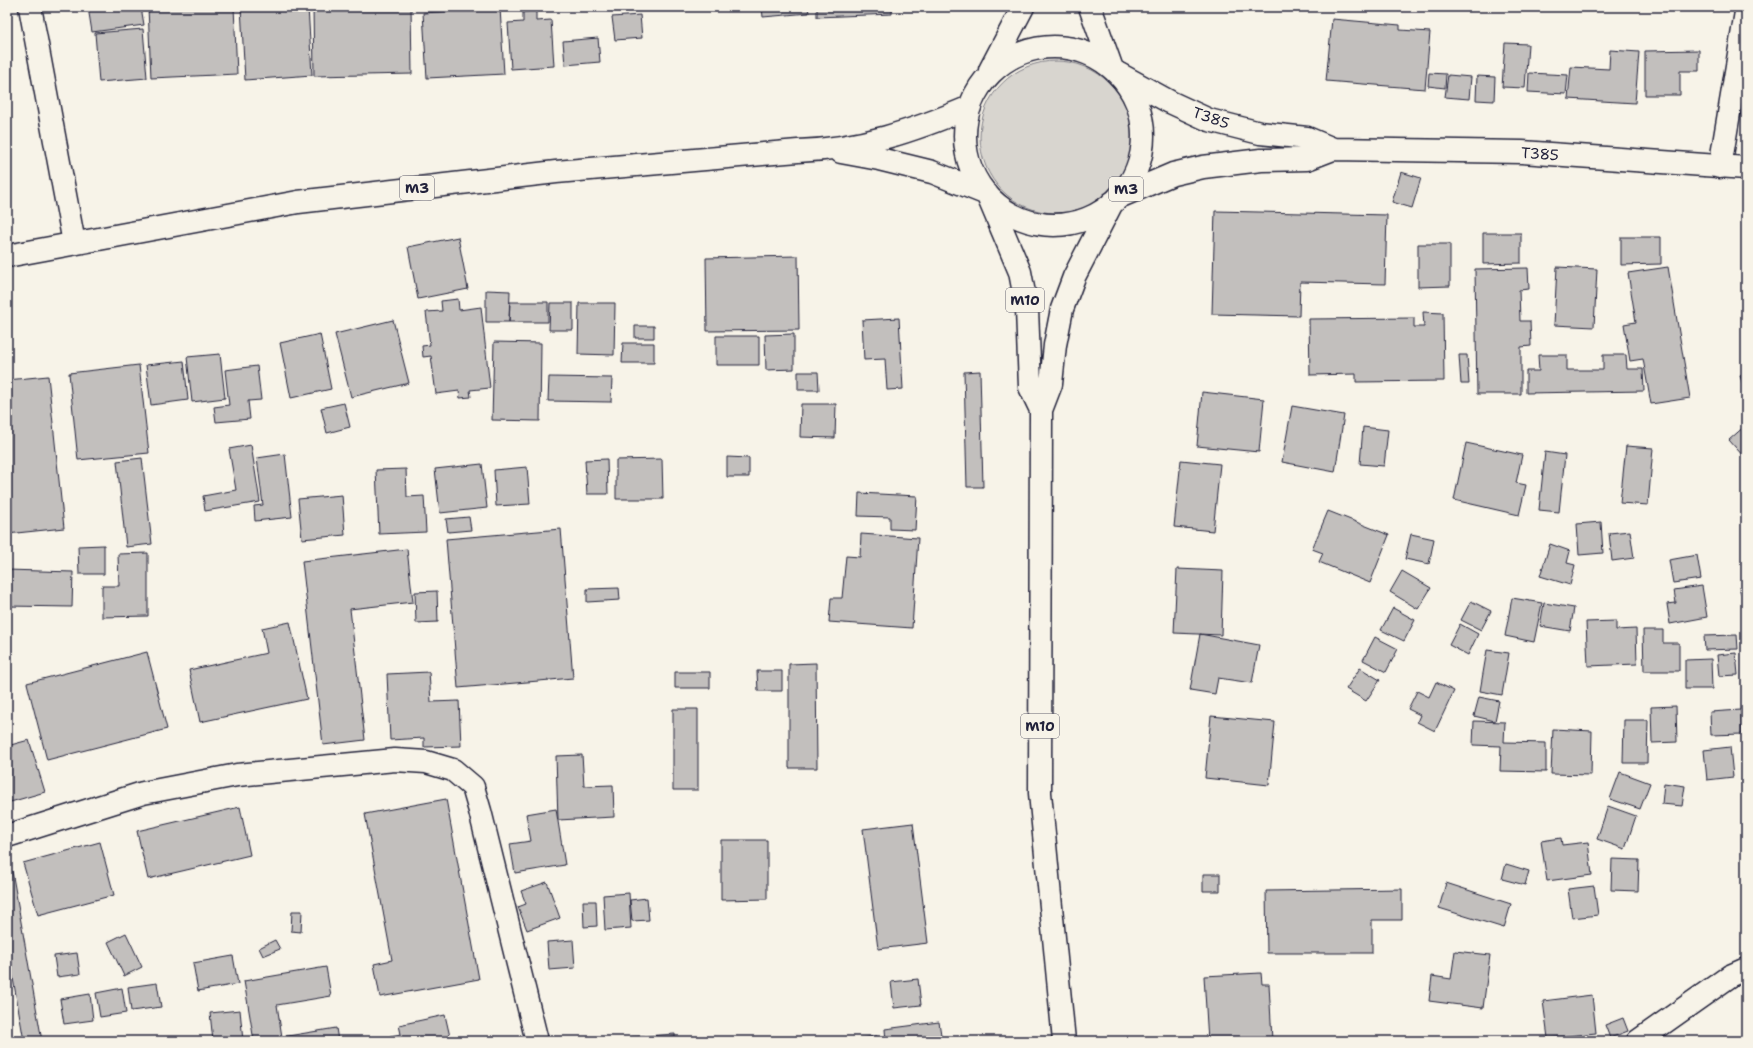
<svg xmlns="http://www.w3.org/2000/svg" width="1753" height="1048" font-family="'Shantell Sans',sans-serif">
<style>
.green{fill:#d8d5cf;stroke:#7d7c85}
.building{fill:#c2bfbd;stroke:#22223b}
.lines{fill:none;stroke-linecap:round;stroke-linejoin:round}
.minor-casing{stroke:#22223b;stroke-width:25}
.tertiary-casing{stroke:#22223b;stroke-width:25}
.trunk-casing{stroke:#22223b;stroke-width:25}
.minor{stroke:#f7f3e8;stroke-width:22}
.tertiary{stroke:#f7f3e8;stroke-width:22}
.trunk{stroke:#f7f3e8;stroke-width:22}
.labels{text-anchor:middle;dominant-baseline:central;stroke-width:3.5;stroke-linejoin:round;paint-order:stroke}
.shield{fill:#f7f3e8;stroke:#62616f;stroke-width:1}
.shield-label{font-size:14px;font-weight:bold;fill:#22223b}
.street-label{font-size:15px;fill:#22223b;stroke:#f7f3e8}
</style>
<rect width="100%" height="100%" fill="#f7f3e8"/>
<filter id="ink" filterUnits="userSpaceOnUse"><feTurbulence type="fractalNoise" baseFrequency=".025" numOctaves="2"/><feDisplacementMap in="SourceGraphic" scale="8" xChannelSelector="R" yChannelSelector="G"/><feConvolveMatrix kernelMatrix="1 2 1 2 8 2 1 2 1" color-interpolation-filters="sRGB"/></filter>
<g filter="url(#ink)">
<!-- green -->
<path class="green" d="M980 137a76 76 0 1 1 152 0a76 76 0 1 1-152 0Z"/>
<!-- building -->
<path class="building" d="M88,7H141L144,25L92,32Z
M148,7H234L237,74L151,78Z
M241,7H308L312,75L245,80Z
M313,7H411L412,74L314,76Z
M630,7H652V9L630,11Z
M762,7H808L809,13L763,17Z
M817,7H892V14L817,17Z
M1359,7H1390V11L1359,10Z
M500,8L504,74L427,78L423,13Z
M536,11V21L551,20L554,66L511,69L508,23L523,22V12Z
M640,15L642,38L615,40L612,17Z
M1332,19L1400,25V30L1430,32L1425,89L1326,81Z
M143,29L147,78L99,82L95,33Z
M598,38L600,62L565,65L563,41Z
M1505,43L1528,44L1525,88L1502,87Z
M1610,50L1639,52L1635,103L1568,99L1571,67L1609,69Z
M1699,50V71H1680V95H1645V51Z
M1429,73L1446,74L1445,88L1428,86Z
M1529,73L1568,75L1566,94L1528,92Z
M1448,75L1471,77L1469,99L1445,97Z
M1477,76L1495,77L1494,101L1476,100Z
M1401,172L1421,178L1412,208L1392,202Z
M1215,211L1387,215L1385,284L1300,282L1299,316L1212,314Z
M1483,233H1521V263L1483,264Z
M458,237L468,289L418,299L408,247Z
M1621,237H1661V264L1621,265Z
M1418,244H1450V286L1418,287Z
M798,256L799,330L707,331L706,258Z
M1557,267L1597,269L1594,327L1554,325Z
M1668,267L1690,398L1651,404L1643,359L1630,361L1624,324L1636,322L1628,273Z
M1528,268L1529,289L1519,290L1520,321H1530L1531,346L1521,347V394H1477L1475,269Z
M486,290L510,291L509,322H486Z
M458,299L459,310L481,307L490,388L470,390L471,397L460,398L459,391L436,394L431,356L423,357L422,346L430,345L426,312L442,311L441,301Z
M510,302H548V322H509Z
M550,303H573V330H549Z
M579,303H615L614,355L578,354Z
M1423,312L1443,313L1444,381L1356,382V374L1310,375L1309,319L1414,318V327H1424Z
M899,318L903,389L887,390L885,359L864,360L862,320Z
M393,320L409,383L351,397L335,334Z
M635,326H654V338H635Z
M320,334L331,389L291,398L280,343Z
M794,334V369L766,370L765,335Z
M716,336H759V365H716Z
M494,342L541,343L540,421L492,420Z
M623,343H654V363H622Z
M220,354L225,398L192,402L187,357Z
M1459,355H1467L1469,384H1461Z
M1538,355H1567V370H1603V355H1626L1627,369H1643L1644,391L1526,393V371H1539Z
M184,361L188,400L151,405L146,365Z
M139,365L149,453L78,460L69,373Z
M257,366L261,400L248,401L250,419L216,422L214,407L229,405L225,370Z
M980,371L983,487H967L964,372Z
M798,372H818L819,390H798Z
M1746,374V394L1740,376Z
M48,376L64,528L7,534V380Z
M549,377L612,378L611,402L548,401Z
M1202,392L1264,399L1259,452L1197,446Z
M344,403L350,427L327,433L321,408Z
M801,404H836L835,438L800,437Z
M1292,406L1344,415L1335,472L1282,462Z
M1746,425V455L1744,457L1729,440Z
M1363,427L1388,430L1384,466L1360,464Z
M1466,443L1522,455L1516,483L1526,485L1519,515L1454,500Z
M251,445L260,502L205,511L203,496L236,490L229,449Z
M1626,446L1653,448L1648,505L1620,503Z
M1545,452L1565,455L1559,512L1539,510Z
M285,454L292,517L255,521L254,506L263,505L257,458Z
M727,457L749,458V477H727Z
M142,458L152,544L126,547L117,461Z
M607,459L608,494H587L585,460Z
M662,459L663,499H616V460Z
M1181,460L1220,464L1213,531L1174,527Z
M482,464L487,508L440,513L435,469Z
M527,467L530,504L496,506L494,470Z
M406,469L407,497L424,496L426,532L379,534L376,470Z
M859,493L917,496L915,530L890,529V517L858,516Z
M342,495L345,535L302,539L298,499Z
M1328,511L1389,535L1370,583L1319,562L1323,553L1312,549Z
M469,517L471,530L448,532L446,519Z
M1601,522L1603,553L1579,555L1577,524Z
M561,529L573,678L458,688L446,539Z
M1630,531L1634,558L1612,561L1609,533Z
M861,534L918,538L912,628L829,622L831,598H842L846,556L860,557Z
M1411,534L1434,539L1429,564L1405,559Z
M1550,544L1570,551L1567,563L1575,565L1570,585L1540,576Z
M104,545V574H79L78,546Z
M407,549L413,602L350,609L365,740L323,745L302,561Z
M148,553V616L102,617V586H119L118,554Z
M1697,555L1701,579L1673,583L1669,560Z
M1177,569L1223,571L1221,635L1174,633Z
M7,570L73,572L72,607L7,606Z
M1402,571L1431,588L1418,609L1390,592Z
M1702,586L1707,617L1670,624L1667,604L1676,603L1674,590Z
M1746,586V606L1739,588Z
M619,588L620,600L587,602V589Z
M437,591L438,622L416,623L415,592Z
M1512,598L1542,603L1534,642L1505,636Z
M1471,601L1491,611L1481,630L1461,620Z
M1544,603L1574,608L1570,631L1540,626Z
M1393,608L1415,620L1404,641L1381,630Z
M1616,621V630L1636,629L1637,664L1588,666L1586,622Z
M290,622L307,699L200,722L189,670L267,653L262,628Z
M1460,624L1478,634L1468,655L1449,645Z
M1643,630H1663V643H1679V671H1644Z
M1200,634L1259,645L1252,683L1218,678L1215,694L1190,690Z
M1737,635L1738,649L1705,650L1704,636Z
M1375,637L1398,649L1386,672L1363,660Z
M1487,650L1509,653L1502,695L1480,691Z
M147,652L167,729L47,760L27,683Z
M1736,653L1738,675L1719,676L1717,655Z
M1711,659L1712,689H1685V660Z
M816,663L817,768H789V664Z
M1360,668L1380,680L1366,701L1346,689Z
M757,671H782V691H758Z
M429,672L431,702L459,701L461,746L424,747V738L390,740L387,674Z
M675,672H710V688H675Z
M1436,682L1454,691L1435,731L1417,722L1420,715L1408,709L1417,691L1429,697Z
M1479,697L1499,701L1495,721L1474,716Z
M1676,706L1677,742L1652,743L1651,707Z
M673,709H698V790H673Z
M1741,710L1742,734L1711,735L1710,712Z
M1211,716L1275,722L1269,785L1205,778Z
M1624,720H1648L1647,763H1623Z
M1474,721L1505,722L1504,742L1546,743V772L1500,771L1501,746L1473,745Z
M1553,729L1592,731L1591,775L1551,774Z
M29,740L45,792L7,803V746Z
M1730,747L1733,777L1707,780L1704,750Z
M582,755L584,786L613,785L614,817L558,820L556,756Z
M1620,772L1650,783L1640,809L1610,799Z
M1664,783L1685,786L1682,806L1662,804Z
M446,799L479,979L380,997L374,964L392,960L365,814Z
M1608,806L1636,816L1625,849L1597,839Z
M240,807L250,855L148,879L137,831Z
M556,809L565,865L515,873L510,844L531,841L526,814Z
M913,823L928,943L878,949L863,829Z
M1561,838L1562,845L1588,842L1592,875L1547,881L1541,841Z
M721,840H767V899L721,900Z
M100,842L114,895L38,915L23,863Z
M1612,859L1639,860L1638,891L1611,890Z
M1506,864L1529,871L1525,885L1502,879Z
M12,871L42,1041H24L7,944V872Z
M1203,874H1220V891H1203Z
M547,882L560,918L527,930L518,907L526,904L521,891Z
M1446,883L1511,904L1504,928L1439,908Z
M1594,886L1598,915L1572,918L1568,889Z
M1402,889V920H1372V953H1267L1266,891Z
M629,893L631,928L605,930L603,895Z
M647,898L649,920L632,921L630,900Z
M583,901H596L597,926L584,927Z
M292,911H302L301,932L291,931Z
M126,933L142,967L124,976L108,942Z
M275,940L280,949L263,956L259,948Z
M573,940L575,968L549,970L547,942Z
M1455,951L1490,955L1483,1008L1429,1001L1432,976L1451,979Z
M77,953L80,974L57,977L54,956Z
M233,956L238,984L198,991L193,963Z
M326,967L331,996L277,1005L282,1037L336,1028L338,1041H254L244,981Z
M1261,973L1262,984H1269L1272,1041H1208L1204,976Z
M918,979L921,1005L894,1008L891,982Z
M157,983L161,1007L131,1011L128,987Z
M122,988L126,1013L100,1017L96,993Z
M90,994L93,1020L64,1024L60,999Z
M1592,995L1596,1033L1548,1038L1543,1001Z
M240,1010L243,1041H213L210,1013Z
M445,1015L451,1041H391L390,1036L401,1034L399,1025Z
M1623,1018L1628,1031L1610,1038L1605,1025Z
M939,1022L942,1041H886L885,1029Z
M675,1034V1041H632V1037Z
M877,1036L878,1041H861V1038Z"/>
<g class="lines">
<defs>
<path id="minor" d="M30,7L74,243
M1720,167L1746,12
M7,836L143,793L237,775L395,760L426,762L453,770L473,787L480,811L537,1041
M1638,1041L1730,976L1746,969"/>
<path id="tertiary" d="M1119,74L1170,102L1209,120L1260,133L1307,138L1333,149
M1119,197L1173,174L1203,167L1261,160L1307,159L1333,149L1522,152L1746,168"/>
<path id="trunk" d="M1090,7L1111,66
M965 136a89 89 0 1 1 178 0a89 89 0 1 1-178 0Z
M990,70L1023,7
M841,152L879,159L932,172L987,194L1020,272L1027,309L1030,387L1041,410
M7,256L298,202L556,172L798,151C860,149 913,131 970,107
M1064,1041L1040,793L1041,410L1051,384L1055,345L1062,309L1074,277L1112,203"/>
</defs>
<!-- minor casing -->
<use href="#minor" class="minor-casing"/>
<!-- tertiary casing -->
<use href="#tertiary" class="tertiary-casing"/>
<!-- trunk casing -->
<use href="#trunk" class="trunk-casing"/>
<!-- minor -->
<use href="#minor" class="minor"/>
<!-- tertiary -->
<use href="#tertiary" class="tertiary"/>
<!-- trunk -->
<use href="#trunk" class="trunk"/>
</g>
</g>
<g class="labels">
<!-- shield labels -->
<g class="shield">
<rect x="400" y="176" width="34" height="24" rx="3"/>
<rect x="1109" y="177" width="34" height="24" rx="3"/>
<rect x="1006" y="288" width="38" height="24" rx="3"/>
<rect x="1021" y="714" width="38" height="24" rx="3"/>
</g>
<g class="shield-label">
<text x="417" y="188">M3</text>
<text x="1126" y="189">M3</text>
<text x="1025" y="300">M10</text>
<text x="1040" y="726">M10</text>
</g>
<!-- street labels -->
<g class="street-label">
<text transform="translate(1211 118) rotate(19)">T385</text>
<text transform="translate(1540 154) rotate(4)">T385</text>
</g>
</g>
<!-- margin -->
<rect width="1753" height="1048" fill="none" stroke="#f7f3e8" stroke-width="24"/>
<rect x="12" y="12" width="1729" height="1024" fill="none" stroke="#22223b" stroke-width="1.5" filter="url(#ink)"/>
</svg>
